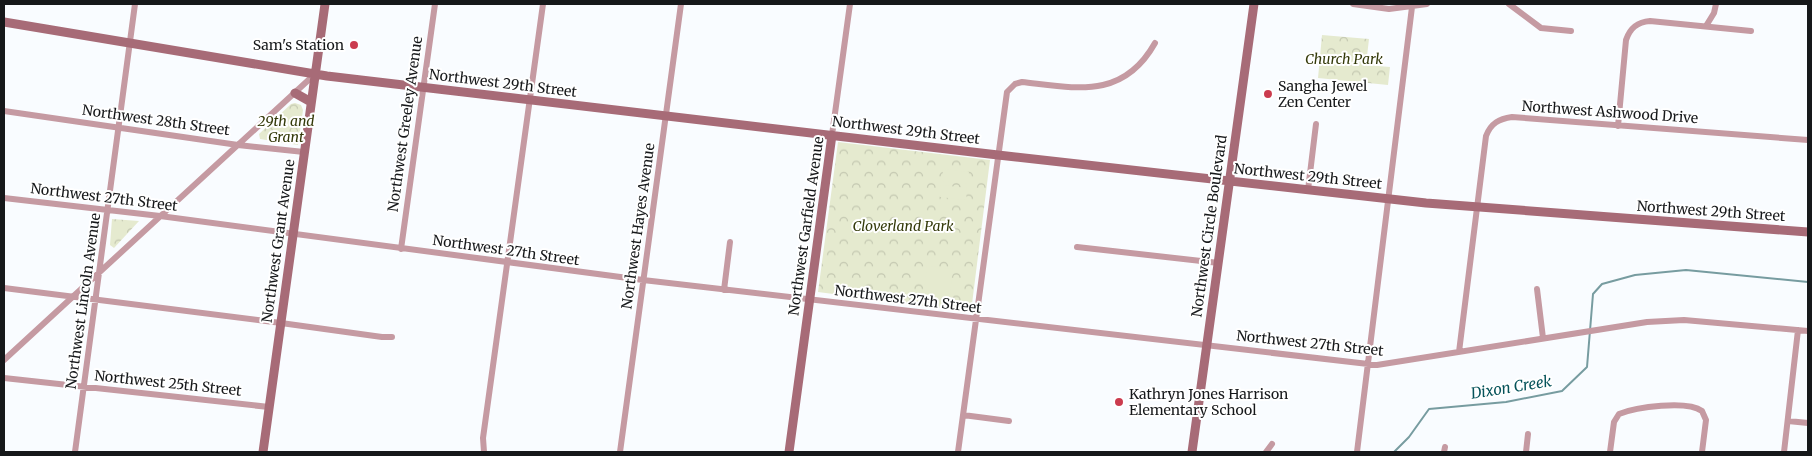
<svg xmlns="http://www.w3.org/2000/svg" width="1812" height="456" font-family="Merriweather,serif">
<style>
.park{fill:url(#park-crowns)}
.pitch{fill:#e5eacf}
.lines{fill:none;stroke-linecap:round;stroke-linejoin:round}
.stream{stroke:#779ca0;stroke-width:2}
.street{stroke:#c59aa2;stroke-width:6}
.secondary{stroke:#a76b77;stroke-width:9}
.poi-dot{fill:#cb3b4e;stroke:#fff;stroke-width:2}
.labels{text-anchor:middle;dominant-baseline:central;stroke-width:4;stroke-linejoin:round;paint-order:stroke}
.poi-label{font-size:14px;fill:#16181a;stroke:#fff;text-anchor:start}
.park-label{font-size:14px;font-style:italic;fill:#333909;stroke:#fff}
.street-label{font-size:14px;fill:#16181a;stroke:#fff}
.water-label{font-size:15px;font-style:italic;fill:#06535a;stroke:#fff}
</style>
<defs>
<pattern id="park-crowns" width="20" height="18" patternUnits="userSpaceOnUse" patternTransform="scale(1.25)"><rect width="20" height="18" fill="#e5eacf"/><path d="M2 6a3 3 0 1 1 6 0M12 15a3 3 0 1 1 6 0" fill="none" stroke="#c4c8b1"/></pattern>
</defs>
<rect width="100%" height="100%" fill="#f9fcff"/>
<!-- park -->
<path class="park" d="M1322,35L1369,39L1366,65L1390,67L1388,85L1318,78Z
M295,103L301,105L303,110L298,145L260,139L259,134L291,104Z
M838,142L990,160L971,312L818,292Z
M112,219L139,221L114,248L110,245Z"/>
<!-- pitch -->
<path class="pitch" d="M943,169L969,172L967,184L942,181Z
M941,185L967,188L966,200L940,197Z
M927,266L953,269L950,295L924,291Z"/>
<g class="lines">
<!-- stream -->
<path class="stream" d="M1394,452L1409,437L1429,409L1506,402L1562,391L1587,367L1593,294L1602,284L1635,275L1686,270L1808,282"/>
<!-- street -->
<path class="street" d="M1353,4L1389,9L1427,4
M1509,4L1541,28L1571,31
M1706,26L1714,13L1716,4
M4,111L238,145L304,152
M1618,126L1626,40C1630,28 1637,22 1650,21L1751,31
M832,135L850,4
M1308,190L1316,124
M4,198L160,216L643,280L1377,365L1647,322L1684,320L1808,331
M1077,247L1219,263
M401,249L435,4
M4,288L281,323L382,337H392
M1537,289L1543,338
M724,290L730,242
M1459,352L1486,136C1491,123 1499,119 1512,117L1808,140
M4,360L315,74
M4,378L269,407
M963,415L1009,421
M1788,421L1808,423
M75,452L135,4
M484,452L483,438L543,4
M620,452L681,4
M958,452L1007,92L1015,84L1022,82C1076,88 1123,100 1155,43
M1266,452L1272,444
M1357,452L1412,7
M1444,452L1445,447
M1526,452L1528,434
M1610,452L1614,422L1619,414C1636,407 1687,400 1702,411L1706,420L1702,452
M1784,452L1798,330"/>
<!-- secondary -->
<path class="secondary" d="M4,22L327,76L998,155L1426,203L1808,232
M295,93L311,102
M263,452L325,4
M789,452L832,135
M1192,452L1254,4"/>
</g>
<!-- markers -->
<g class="poi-dot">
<circle cx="354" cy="45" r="5"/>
<circle cx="1268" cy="94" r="5"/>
<circle cx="1119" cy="402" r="5"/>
</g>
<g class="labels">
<!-- poi labels -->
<g class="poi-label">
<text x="344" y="45" text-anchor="end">Sam's Station</text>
<text x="1278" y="86">Sangha Jewel<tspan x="1278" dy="16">Zen Center</tspan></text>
<text x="1129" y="394">Kathryn Jones Harrison<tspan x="1129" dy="16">Elementary School</tspan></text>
</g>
<!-- park labels -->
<g class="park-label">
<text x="1344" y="59">Church Park</text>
<text x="286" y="121">29th and<tspan x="286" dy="16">Grant</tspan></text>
<text x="903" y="226">Cloverland Park</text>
</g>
<!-- street labels -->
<g class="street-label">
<text transform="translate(503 83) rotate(7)">Northwest 29th Street</text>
<text transform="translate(1610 112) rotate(4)">Northwest Ashwood Drive</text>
<text transform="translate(156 120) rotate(8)">Northwest 28th Street</text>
<text transform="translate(405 124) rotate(-82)">Northwest Greeley Avenue</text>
<text transform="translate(906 130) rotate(7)">Northwest 29th Street</text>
<text transform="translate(1308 176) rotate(6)">Northwest 29th Street</text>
<text transform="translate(104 197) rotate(7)">Northwest 27th Street</text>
<text transform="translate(1711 211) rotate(4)">Northwest 29th Street</text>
<text transform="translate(638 226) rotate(-82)">Northwest Hayes Avenue</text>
<text transform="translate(806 226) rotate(-82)">Northwest Garfield Avenue</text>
<text transform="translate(1209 226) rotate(-82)">Northwest Circle Boulevard</text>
<text transform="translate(278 241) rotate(-82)">Northwest Grant Avenue</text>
<text transform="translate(506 250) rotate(8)">Northwest 27th Street</text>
<text transform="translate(908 299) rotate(7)">Northwest 27th Street</text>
<text transform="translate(83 301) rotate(-82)">Northwest Lincoln Avenue</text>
<text transform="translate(1310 343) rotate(6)">Northwest 27th Street</text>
<text transform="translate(168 383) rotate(6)">Northwest 25th Street</text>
</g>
<!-- water labels -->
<g class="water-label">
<text transform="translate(1511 387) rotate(-9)">Dixon Creek</text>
</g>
</g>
<!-- border -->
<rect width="1812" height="456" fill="none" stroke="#16181a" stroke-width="10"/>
</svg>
